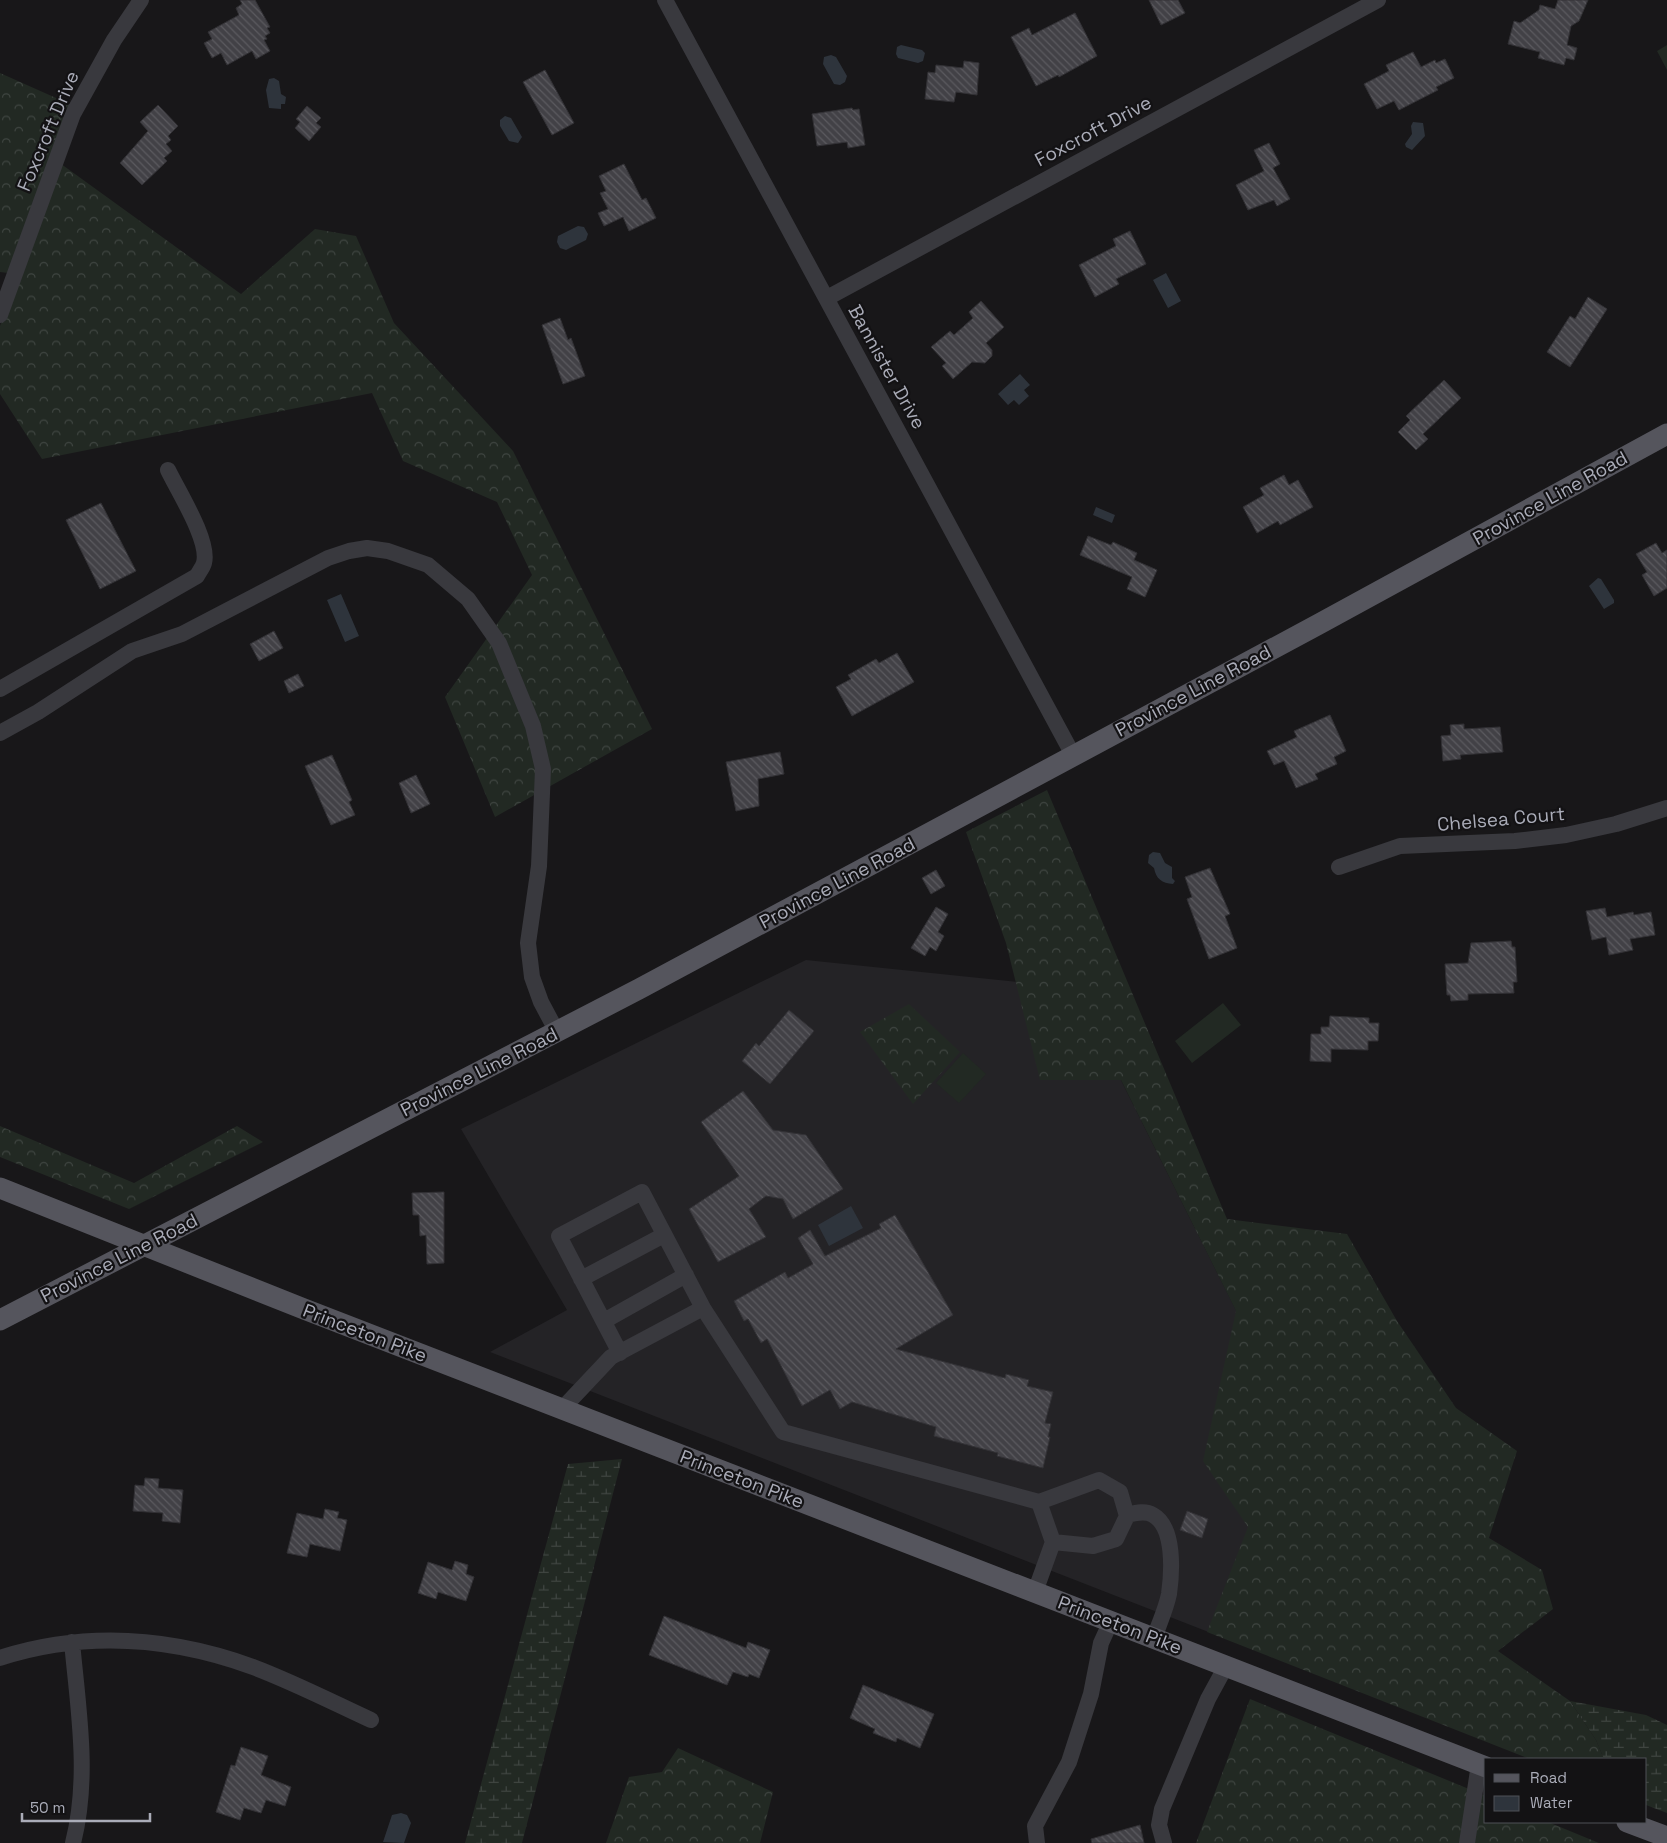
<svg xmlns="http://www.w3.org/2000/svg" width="1667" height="1843" font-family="'Space Grotesk',sans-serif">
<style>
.built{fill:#242326}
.forest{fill:url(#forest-crowns)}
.wetland{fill:url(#wetland-marsh)}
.garden{fill:#222923}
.water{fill:#2e343c}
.building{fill:url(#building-back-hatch);stroke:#323135}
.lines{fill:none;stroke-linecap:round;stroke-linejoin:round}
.minor{stroke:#39393e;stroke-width:16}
.major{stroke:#55555d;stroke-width:21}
.labels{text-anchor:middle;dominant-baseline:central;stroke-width:4.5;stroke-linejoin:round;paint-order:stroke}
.street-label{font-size:19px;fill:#aaacb8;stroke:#131214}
</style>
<defs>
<pattern id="forest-crowns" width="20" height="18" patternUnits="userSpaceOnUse" patternTransform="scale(1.25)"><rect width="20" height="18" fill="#222923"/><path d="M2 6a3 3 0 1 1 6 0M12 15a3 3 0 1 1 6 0" fill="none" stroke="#3f4541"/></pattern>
<pattern id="wetland-marsh" width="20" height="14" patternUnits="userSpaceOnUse" patternTransform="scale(1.25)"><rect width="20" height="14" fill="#222923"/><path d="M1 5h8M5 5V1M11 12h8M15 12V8" fill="none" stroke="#3f4541"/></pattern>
<pattern id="building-back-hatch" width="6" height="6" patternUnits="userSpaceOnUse" patternTransform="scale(1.25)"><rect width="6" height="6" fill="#424146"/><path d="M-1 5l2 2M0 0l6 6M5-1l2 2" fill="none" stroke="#5b5a5f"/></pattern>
</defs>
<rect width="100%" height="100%" fill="#181719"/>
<!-- built -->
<path class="built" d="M806,960L1075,988L1347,1533L1288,1663L490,1352L567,1310L461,1129Z"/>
<!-- forest -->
<path class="forest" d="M0,73L74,106L57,161L241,294L315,229L356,236L394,323L513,451L652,729L495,817L445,697L532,575L497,502L403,461L372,393L42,459L0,394V326L17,274L0,272Z
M1047,790L1227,1219L1347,1234L1397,1321L1456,1408L1517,1451L1489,1538L1542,1570L1553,1609L1498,1651L1570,1701L1596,1740L1604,1759H1530L1207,1632L1248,1527L1203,1461L1236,1311L1121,1080H1040L1006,943L966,832Z
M909,1004L960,1052L913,1104L860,1032Z
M0,1126L134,1183L237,1126L263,1142L129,1209L0,1157Z
M1250,1699L1486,1796V1822H1548L1599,1843H1196Z
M678,1748L773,1792L760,1843H606L629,1777L662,1772Z"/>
<!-- wetland -->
<path class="wetland" d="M622,1459L522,1843H465L568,1464Z
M1570,1701L1646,1715L1667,1725V1813L1646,1805V1759H1604L1596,1740Z"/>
<!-- garden -->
<path class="garden" d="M1667,45V70L1657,51Z
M1223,1003L1241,1025L1192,1063L1175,1041Z
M963,1053L986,1074L959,1103L936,1083Z"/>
<!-- water -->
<path class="water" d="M901,45L922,50L925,53L923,61L918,63L898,58L896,54L897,47Z
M831,55L836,57L847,76L845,82L840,85L834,84L823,64L824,57Z
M274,78L279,81L281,94L286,97L285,104H281V109L269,108L266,90L269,79Z
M505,116L511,118L522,137L518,143L509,141L500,126V120Z
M1413,122L1423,123L1425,136L1412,150L1406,147L1405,144L1412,134L1411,126Z
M578,226L584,227L588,234L586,240L566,250L560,248L557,242L558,236Z
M1166,273L1181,301L1168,308L1153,280Z
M1020,374L1030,385L1024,390L1029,396L1019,405L1014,400L1008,405L998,394Z
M1096,507L1115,515L1112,523L1093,515Z
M1598,578L1601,579L1614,600V603L1604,609L1589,586Z
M341,594L359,636L345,642L327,600Z
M1153,852L1160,853L1165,863L1172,867V878L1175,881L1173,884C1162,883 1156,879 1154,868L1148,863L1149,855Z
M851,1206L863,1228L829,1246L818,1225Z
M401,1813L407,1815L411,1823L404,1843L383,1842L392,1815Z"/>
<!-- building -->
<path class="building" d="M240,0H255L270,27L267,28L270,33L265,36L267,39L264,40L270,51L256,59L252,51L227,65L221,53L212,58L204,43L212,39L208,32L239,15L236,8L242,4Z
M1149,0H1178L1185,13L1161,25Z
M1558,0H1588L1579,21L1571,26L1567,45L1577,48L1574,60L1566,58L1564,65L1538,58L1540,52L1508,44L1514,21L1520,23L1539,10L1540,5L1555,9Z
M1075,13L1097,56L1059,77L1058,75L1036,86L1011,37L1029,28L1032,35Z
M1413,52L1421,67L1435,60L1436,63L1445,59L1454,78L1436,87L1438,90L1399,110L1394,101L1377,109L1364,84L1389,71L1386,65Z
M964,61L979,63L977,95L956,92L954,102L925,99L928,72L935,73L936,65L963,68Z
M545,70L574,123L552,135L523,82Z
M158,105L178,126L168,136L171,140L166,144L172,151L164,158L167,161L142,185L120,163L148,131L140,122Z
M307,106L321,118L316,123L321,127L309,141L295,128L300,122L296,119Z
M852,108L853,110L859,109L865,145L848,148L847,142L817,146L812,114Z
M1269,143L1280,164L1273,168L1290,199L1277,206L1274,200L1248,210L1236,185L1264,171L1254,150Z
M624,164L642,200L646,198L656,218L629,231L623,217L604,226L598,213L608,209L600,193L606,191L599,176Z
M1130,231L1146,264L1116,279L1119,284L1095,297L1079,265L1116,246L1113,239Z
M1588,297L1607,309L1570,367L1547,352L1570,316L1575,319Z
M981,301L1004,327L986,343L992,350V356L985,363L972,362L953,379L942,366L946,363L931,347L950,331L954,335L973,318L969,312Z
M560,318L568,340L571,338L585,376L563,384L542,325Z
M1444,380L1461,398L1423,434L1428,439L1416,450L1398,432L1410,420L1406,416Z
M1284,475L1289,485L1298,480L1313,507L1280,525L1278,521L1257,533L1243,507L1264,495L1260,488Z
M101,503L136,571L100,589L66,520Z
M1088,536L1111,545L1113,542L1137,553L1134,560L1157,570L1145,597L1127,589L1132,577L1080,555Z
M1656,543L1662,553L1667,550V588L1654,596L1642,575L1647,572L1636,554Z
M274,631L283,648L259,661L250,644Z
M897,653L914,682L852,716L836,687L851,679L848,675L876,659L879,663Z
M298,674L304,686L289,693L284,681Z
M1330,715L1346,751L1334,757L1337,764L1315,774L1318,779L1296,788L1284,761L1274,765L1267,751L1297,737L1294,731Z
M1464,724V729L1500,727L1503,752L1460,755L1461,759L1443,761L1441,736L1451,735L1450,725Z
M780,752L784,774L758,779L759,806L736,811L726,762Z
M332,755L352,800L349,802L355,815L331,825L305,766Z
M416,775L430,804L411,813L399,783Z
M1210,868L1230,914L1225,916L1237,948L1209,959L1187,899L1192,897L1185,877Z
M936,870L945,886L931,894L922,878Z
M936,907L948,914L938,932L944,936L936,951L930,947L925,956L911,948Z
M1605,908L1607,917L1633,912L1634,915L1651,912L1655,935L1630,939L1633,950L1609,955L1606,937L1592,940L1586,911Z
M1511,941L1512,947H1515L1517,982H1513L1514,993L1468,994V1000L1451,1001L1450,995H1447L1445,964L1468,963L1471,943Z
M789,1010L814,1031L770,1084L742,1061L756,1043L759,1046Z
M1330,1016L1369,1018V1023H1379L1378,1041H1368V1050L1331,1049V1062L1310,1061L1311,1034H1321V1027H1329Z
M743,1091L773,1130L806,1135L843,1189L793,1219L783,1199L766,1196L749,1209L766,1237L718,1262L689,1209L739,1176L701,1122Z
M444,1192V1263L427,1264L426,1235L420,1236L419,1215H413L412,1193Z
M895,1215L953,1315L896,1349L1005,1378L1006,1374L1029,1380L1027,1386L1053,1392L1045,1423L1051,1424L1048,1437H1050L1043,1468L997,1456L998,1453L934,1436L936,1427L852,1402L840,1409L830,1390L802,1406L767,1339L761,1343L748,1319L744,1321L734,1301L785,1272L788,1278L813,1264L798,1238L810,1230L825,1256L881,1228L879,1224Z
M145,1478L159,1479L158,1488L183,1490L180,1523L162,1521L163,1513L133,1511L135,1485L144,1486Z
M325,1509L339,1512L337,1518L347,1520L340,1551L310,1544L307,1557L287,1553L297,1513L323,1519Z
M1187,1511L1208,1519L1202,1538L1180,1530Z
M455,1561L468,1565L466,1574L474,1577L466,1601L438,1592L436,1599L418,1593L428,1562L452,1570Z
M664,1616L746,1648L748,1642L770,1650L759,1678L749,1674L748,1677L733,1672L727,1685L649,1655Z
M863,1685L934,1714L920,1748L897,1738L896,1742L873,1733L875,1729L850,1718Z
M241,1747L268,1756L261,1775L291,1787L285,1806L266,1800L261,1813L244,1808L240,1820L216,1812L231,1765L235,1766Z
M1140,1825L1144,1843H1092L1091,1839Z"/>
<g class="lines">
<!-- minor -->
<path class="minor" d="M665,0L1073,755
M827,298L1378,0
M0,315L73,114L114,40L141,0
M0,689L197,576C199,572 203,567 204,563C210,541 178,491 168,470
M0,733L38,712L132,651L182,634L328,558L349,551L367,548L388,551L428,565L468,599L499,643L533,726L543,769L539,866L528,943L532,977L541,1002L557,1032
M1339,867L1400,846L1515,841L1566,835L1616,824L1667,808
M581,1279L664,1235
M604,1321L686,1275
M620,1353L559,1236L642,1192L703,1308L783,1432L1039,1502L1099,1480L1120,1492L1127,1516L1116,1539L1093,1546L1053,1542
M562,1409L611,1357L703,1308
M1127,1515C1135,1513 1145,1510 1153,1515C1175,1527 1172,1573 1169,1594C1166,1609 1159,1624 1154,1638
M1035,1592L1053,1542L1039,1502
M72,1642C78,1709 90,1776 73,1843
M0,1658C84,1631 170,1637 253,1667C293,1682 332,1702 371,1720
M1037,1843L1035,1826L1069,1762L1091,1694L1101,1643L1111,1621
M1164,1843L1159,1825L1162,1809L1208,1699L1226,1666
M1467,1843L1479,1764"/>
<!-- major -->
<path class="major" d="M0,1188L304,1309L1486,1767
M0,1320L639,989L1319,624L1667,434
M1627,1822L1667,1837"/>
</g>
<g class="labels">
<!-- street labels -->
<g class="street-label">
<text transform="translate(48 131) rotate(-67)">Foxcroft Drive</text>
<text transform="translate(1093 131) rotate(-28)">Foxcroft Drive</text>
<text transform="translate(887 367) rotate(61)">Bannister Drive</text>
<text transform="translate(1550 498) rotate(-29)">Province Line Road</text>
<text transform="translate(1193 691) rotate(-28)">Province Line Road</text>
<text transform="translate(1501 819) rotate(-5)">Chelsea Court</text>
<text transform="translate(837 883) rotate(-28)">Province Line Road</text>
<text transform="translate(479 1072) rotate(-27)">Province Line Road</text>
<text transform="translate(119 1258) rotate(-27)">Province Line Road</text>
<text transform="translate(365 1333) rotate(21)">Princeton Pike</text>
<text transform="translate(742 1479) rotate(21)">Princeton Pike</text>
<text transform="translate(1120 1625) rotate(21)">Princeton Pike</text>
</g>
</g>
<!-- legend -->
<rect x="1484" y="1758" width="162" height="65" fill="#131214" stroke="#4f5056"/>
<rect x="1494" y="1774" width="25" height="8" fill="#55555d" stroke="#4f5056"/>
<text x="1530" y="1783" font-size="15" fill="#aaacb8">Road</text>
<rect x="1494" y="1796" width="25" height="15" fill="#2e343c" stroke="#4f5056"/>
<text x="1530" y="1808" font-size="15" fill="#aaacb8">Water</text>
<!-- scale -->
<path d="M22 1813v8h128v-8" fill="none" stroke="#aaacb8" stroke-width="2.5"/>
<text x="30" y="1813" font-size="15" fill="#aaacb8" stroke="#131214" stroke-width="4" paint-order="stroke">50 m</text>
</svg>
